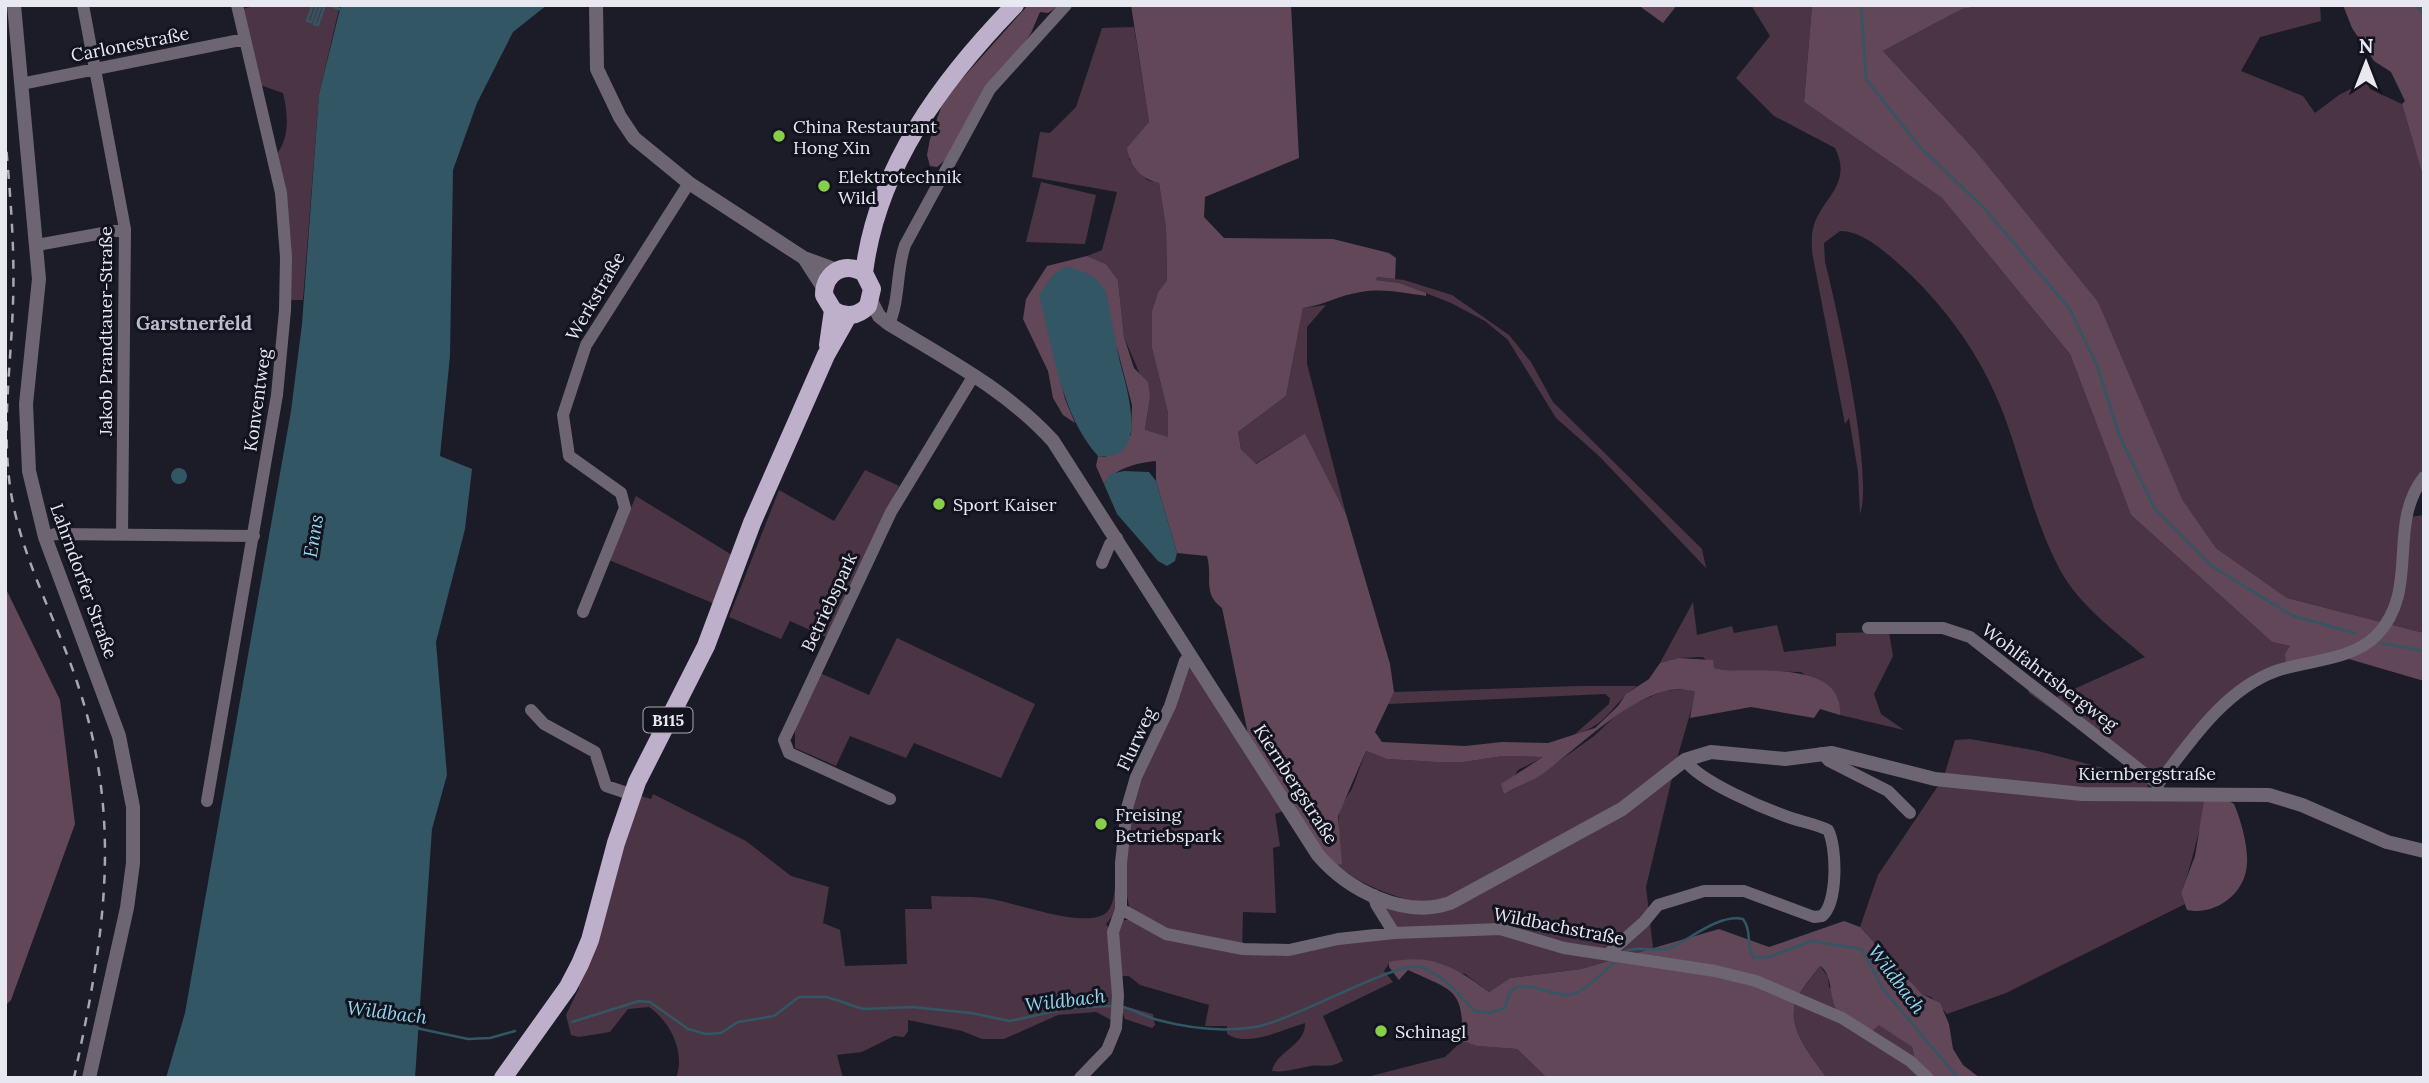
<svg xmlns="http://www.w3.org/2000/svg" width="2429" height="1083" font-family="Lora,serif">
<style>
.green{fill:#4b3544}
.forest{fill:#624759}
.water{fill:#325663}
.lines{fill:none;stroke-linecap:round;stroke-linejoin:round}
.stream{stroke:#325663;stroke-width:2.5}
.minor{stroke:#6d6672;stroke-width:12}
.tertiary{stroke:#6d6672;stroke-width:14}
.primary{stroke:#beb0ca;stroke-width:18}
.rail{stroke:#a6a7b0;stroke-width:2.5;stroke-dasharray:9 9;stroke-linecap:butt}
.poi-dot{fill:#87cf4b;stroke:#12131f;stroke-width:2.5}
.labels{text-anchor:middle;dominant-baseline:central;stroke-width:6;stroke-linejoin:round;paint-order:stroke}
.shield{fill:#12131f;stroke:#a7a8b1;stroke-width:2}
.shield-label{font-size:16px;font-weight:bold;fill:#e7e8f0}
.street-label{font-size:18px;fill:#e7e8f0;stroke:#12131f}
.poi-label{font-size:18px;fill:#e7e8f0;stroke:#12131f;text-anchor:start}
.neighbourhood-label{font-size:19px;font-weight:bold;fill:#bbbdce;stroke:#12131f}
.water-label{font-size:19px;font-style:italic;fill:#93d8f0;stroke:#12131f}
</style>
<rect width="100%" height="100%" fill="#1b1c28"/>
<!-- green -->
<path class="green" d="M257,5H340L319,94L303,300H289L277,154C290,136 288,114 283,93L260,85L243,9Z
M1751,5H1812L1804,102L1942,198L2070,354L2131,515L2272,642L2290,646L2286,663L2242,686L2158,775L2151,774L2052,699L2145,657C2115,631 2080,606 2060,570C2034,521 2023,467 2004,415C1982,357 1946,306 1899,264C1883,250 1862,231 1840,231L1824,243L1825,262C1837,308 1874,475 1860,514L1858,472L1849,418L1845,424L1812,252C1812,245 1811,236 1813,229C1819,200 1854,185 1835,148L1774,116L1736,78L1770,36Z
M1986,5H2320L2321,21L2260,37L2241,71L2303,96L2315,113L2339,95L2366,81L2370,89L2402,104L2424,180V471L2407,496L2402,518L2424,515V633L2287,598L2216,548L2182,499L2013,199L1974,149L1883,51L1962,9Z
M1134,27L1149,122L1129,159L1147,180L1159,183L1166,228L1167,280L1158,292L1152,311V348L1168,413V438L1145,431L1150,398L1124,337L1118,280L1106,264L1087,256L1102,250L1117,192L1032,177L1040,132L1050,133L1076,107L1102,28Z
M1041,182L1096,195L1085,244L1026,242Z
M1376,277L1404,280L1452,295L1509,335L1531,362L1553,402L1702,549L1706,568L1598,455L1556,418L1508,340L1485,321L1451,303L1400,283L1376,280Z
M1326,305L1307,327V364L1346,514L1305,433L1255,464L1241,449L1238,432L1286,396L1303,308Z
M865,470L899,486L826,637L790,621L781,639L729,617L779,490L834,521Z
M636,496L732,555L715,604L609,560Z
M1693,602L1697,635L1732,626L1734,633L1777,625L1784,652L1836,646V633L1889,632L1893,656L1874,694L1881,714L1904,730L1840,715L1838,698L1801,672L1724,670L1714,668L1703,657L1678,658L1660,663Z
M897,638L1035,704L1001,778L914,743L906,758L850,736L836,766L795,748V727L820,673L869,695Z
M1188,665L1193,666L1283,811L1275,814L1280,846L1273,848L1276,913L1243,912L1242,954L1390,937L1364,894L1430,911L1673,774L1646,887L1653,948L1581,969L1510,978L1489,992L1465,974L1390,962L1384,971L1393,982L1323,1016L1343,1061C1328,1069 1325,1064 1311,1066C1298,1068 1285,1073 1272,1071C1276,1051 1306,1046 1305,1023C1284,1029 1247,1048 1227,1034V1026H1205L1209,1005L1140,985L1129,976H1118V924L1124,920H1133L1135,913L1129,906L1124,881L1132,800Z
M1581,686H1637C1611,704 1610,724 1574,735L1609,704L1610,698L1605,694L1388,704L1394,692Z
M1686,689L1695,692V697L1676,762L1636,794L1432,905C1395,898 1367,888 1336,865L1341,855L1338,837L1339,808L1352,789L1366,751L1387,759L1436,762H1464L1503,756L1544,757L1518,770L1504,794L1537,777L1594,736L1624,708L1664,691Z
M2028,689L2144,775L2148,784L2147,789L2122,792L1944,776L1955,740L1970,739L2038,751L2134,776V769L2029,693Z
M1940,783L2210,797C2197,829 2194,861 2181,893L2185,904L2006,993L1947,1014L1931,997L1922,994L1860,927L1878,875Z
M653,794L746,841L791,876L829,887L823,923L840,930L845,966L907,964L905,909H932L931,896C949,897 967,896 985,898C1013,901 1084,930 1106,913C1118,903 1115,871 1116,856C1117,876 1122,908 1106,924L1110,930L1113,1021L1096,1012L1058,1015L1004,1039H982L962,1031L908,1020V1031L904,1037L894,1036L862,1052L837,1055L843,1078H676C686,1053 670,1021 649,1007L628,1009L610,1032L579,1037L571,1035L566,1015L579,988L577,982L612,887L638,795L651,799Z
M1820,966L1828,977L1829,987L1912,1047L1915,1060L1931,1078H1827C1812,1057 1788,1031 1795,1003C1799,991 1813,977 1820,966Z
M1120,1005L1153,1014L1155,1025L1152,1028L1125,1019Z
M1462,1041L1477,1046L1517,1049L1547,1078H1363L1445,1057Z"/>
<!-- forest -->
<path class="forest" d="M1028,5H1060L1048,13L1040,12L1031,33L945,160L937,167L930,166L927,155L930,139L944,99Z
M1131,5H1291L1299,158L1205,197L1204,217L1224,238L1333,239L1389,253L1396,258L1395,279L1377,277L1376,280L1400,283L1426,293V296C1404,293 1384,288 1361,292C1340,295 1324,305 1303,308L1286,396L1238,432L1241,449L1256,464L1305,433L1346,514L1390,664L1394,692L1375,732L1382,742L1465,746L1502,742L1548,743L1595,728L1618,706L1626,694L1649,679L1660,663L1678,658L1713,660L1714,668L1724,670C1758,672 1844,661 1840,715L1820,709L1814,718L1751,707L1690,718L1695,692C1647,674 1576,752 1538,777C1527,783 1515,788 1504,794L1501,784L1543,757L1503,756L1464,762H1436L1387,759L1366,751L1338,816L1342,864L1336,865L1326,856L1249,739L1222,608C1202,593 1213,578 1207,556L1177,553L1156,481V461C1139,462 1113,469 1104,484L1096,466L1098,456L1105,457L1131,435L1132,405L1117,348L1047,325L1065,399L1075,423L1063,415L1053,398L1048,371L1023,319L1026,299L1047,266L1087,256L1106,264L1118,280L1124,337L1134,368L1148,382L1150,398L1145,430L1168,437V413L1152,348V311L1158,292L1167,280L1166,228L1159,183C1141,179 1130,166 1127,148L1149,122Z
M1638,5H1677L1663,23Z
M1812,5H1986L1962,9L1883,51L1974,149L2098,302L2182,499L2216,548L2287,598L2424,633V681L2342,657L2286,663L2285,654L2290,646L2272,642L2131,515L2070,354L1942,198L1804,102Z
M2343,5H2424V180L2402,104L2405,101L2391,72L2374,61L2352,28Z
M5,587L60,700L75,824L11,1000L5,1006Z
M2224,798L2234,804C2241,820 2248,846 2247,863C2246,894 2215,916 2187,910L2181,893L2195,856L2204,801Z
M1844,921L1860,927L1922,994L1940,1003L1949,1024L1953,1049L1963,1065L1980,1078H1931L1915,1060L1912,1047L1879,1025L1871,1032C1861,1026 1848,1021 1840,1014C1827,1001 1835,976 1820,966C1813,976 1799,991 1795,1003C1788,1031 1812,1057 1827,1078H1547L1517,1049L1477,1046L1462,1041C1464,988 1453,991 1408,970L1399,980L1389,967V962C1432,953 1455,967 1489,992L1510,978L1581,969L1719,929L1769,947Z"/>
<!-- water -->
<path class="water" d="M341,5H547L513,32L477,103L453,170L450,356L440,456L472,469L465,529L436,642L447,775L432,829L415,1078H166L185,1013L291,411L302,324L319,94Z
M1066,266C1085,272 1096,275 1106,292C1111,314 1114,336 1119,358C1125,384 1153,463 1098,456C1061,415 1053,349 1039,295L1052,276Z
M171 476a8 8 0 1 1 16 0a8 8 0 1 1-16 0Z
M1124,471L1149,472L1156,481L1177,553L1175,561L1167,566L1158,561L1117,514L1104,484L1110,474Z"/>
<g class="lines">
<!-- stream -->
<path class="stream" d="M313,5L307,21L311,22L317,5
M321,5L314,24L318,25L325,5
M328,5L339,9
M1861,5L1866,79L1920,147L1984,208L2069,308L2097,365L2119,435L2155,509L2213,567L2293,616L2355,633
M2415,5L2424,14
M2380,643L2424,651
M1624,952C1640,944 1656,954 1672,947C1692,938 1719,914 1743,919C1752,931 1746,944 1753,957H1769L1811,941L1862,949L1882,988L1958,1078
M1123,1007C1135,1010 1146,1017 1158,1020C1188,1028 1224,1032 1255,1027C1293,1021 1397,960 1420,967C1441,973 1460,995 1474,1011L1489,1013L1505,1008L1509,994L1516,987C1535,984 1549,994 1567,995C1582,996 1602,972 1614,963
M572,1022L639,1001L650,1002L688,1029L706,1034L721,1033L738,1022L774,1016L799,997H827L863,1009L912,1007L971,1013L1010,1021L1070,1008L1113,1006
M416,1028L468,1039L490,1038L515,1031"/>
<!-- minor -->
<path class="minor" d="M83,5L125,229L122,535
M21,84L245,39
M37,245L125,229
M889,324C900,299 896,271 905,245L990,89L1066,5
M45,537L55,534L254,536
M1102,563L1110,544L1117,538
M583,612L625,508L621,493L569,456L563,415L586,345L689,183
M1868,628H1943L1970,637L2158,784
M531,710L544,724L595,752L606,786L633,795
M1822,753L1829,761L1888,791L1910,813
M2158,794V784C2190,742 2224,690 2276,671C2308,660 2350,661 2376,636C2421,591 2386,525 2424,477
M890,799L789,753L784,740L891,512L974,375
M207,801L277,395L285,310L286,257L281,193L237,5
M1374,895L1376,904L1394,933
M1121,909L1166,934L1243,949L1289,950L1338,939L1394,933L1500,929L1564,948L1715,971L1756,981L1842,1018L1910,1061L1928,1078
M1608,954L1644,922L1658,905L1704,891H1744L1814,917L1822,916C1838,903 1837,847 1828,830C1816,824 1803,822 1791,818C1765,809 1700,782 1685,760
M1080,1078L1107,1050L1116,1028L1118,996L1113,932L1121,909V863L1127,808L1136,777L1170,706L1185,661L1190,655"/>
<!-- tertiary -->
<path class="tertiary" d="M14,5L39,279L26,404L29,471L45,537L119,736L133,807V863L127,908L89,1078
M596,5L597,69L620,117L634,138L689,183L804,258L837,270
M804,258L824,289
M871,301L879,316L889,324C947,359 1008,391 1053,441L1318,855C1348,890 1404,919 1450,903L1622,809L1685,760L1711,752L1785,759L1832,753L1935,779L2082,794L2269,795L2302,805L2387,842L2424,851"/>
<!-- primary -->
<path class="primary" d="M864,273C877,167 942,80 1015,5
M828,345L833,310L824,295C824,272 845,261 864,273L872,289L868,306C857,317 845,318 833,310
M503,1078L568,987L580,964L590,940L616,843L637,782L706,646L752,523L826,355L848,316"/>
<!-- rail -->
<path class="rail" d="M5,134C10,191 15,247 13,303C11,366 1,430 11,493C22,559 56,619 77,682C124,822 104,938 74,1078"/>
</g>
<!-- markers -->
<g class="poi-dot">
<circle cx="779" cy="136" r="7"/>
<circle cx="824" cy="186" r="7"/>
<circle cx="939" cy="504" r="7"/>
<circle cx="1101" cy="824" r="7"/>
<circle cx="1381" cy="1031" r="7"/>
</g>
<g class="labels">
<!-- shield labels -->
<rect class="shield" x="643.5" y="707.5" width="49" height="25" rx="5"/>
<g class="shield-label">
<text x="668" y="720">B115</text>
</g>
<!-- street labels -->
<g class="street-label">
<text transform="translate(130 44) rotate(-11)">Carlonestraße</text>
<text transform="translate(595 296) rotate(-60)">Werkstraße</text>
<text transform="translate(105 331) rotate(-90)">Jakob Prandtauer-Straße</text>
<text transform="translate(257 400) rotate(-82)">Konventweg</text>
<text transform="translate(84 581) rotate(70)">Lahrndorfer Straße</text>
<text transform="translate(829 602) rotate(-65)">Betriebspark</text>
<text transform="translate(2050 677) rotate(37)">Wohlfahrtsbergweg</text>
<text transform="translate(1136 739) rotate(-65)">Flurweg</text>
<text x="2147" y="773">Kiernbergstraße</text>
<text transform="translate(1296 784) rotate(57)">Kiernbergstraße</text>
<text transform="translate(1559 926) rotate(11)">Wildbachstraße</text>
</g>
<!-- poi labels -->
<g class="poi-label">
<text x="793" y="126">China Restaurant<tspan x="793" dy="21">Hong Xin</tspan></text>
<text x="838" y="176">Elektrotechnik<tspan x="838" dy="21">Wild</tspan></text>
<text x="953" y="504">Sport Kaiser</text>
<text x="1115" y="814">Freising<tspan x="1115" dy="21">Betriebspark</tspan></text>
<text x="1395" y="1031">Schinagl</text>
</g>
<!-- neighbourhood labels -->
<g class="neighbourhood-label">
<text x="194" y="323">Garstnerfeld</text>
</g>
<!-- water labels -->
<g class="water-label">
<text transform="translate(313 536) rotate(-81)">Enns</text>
<text transform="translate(1897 979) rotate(53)">Wildbach</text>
<text transform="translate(1065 1000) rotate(-7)">Wildbach</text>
<text transform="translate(387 1012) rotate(7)">Wildbach</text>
</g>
</g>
<!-- border -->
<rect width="2429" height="1083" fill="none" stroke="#e7e8f0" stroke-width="14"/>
<!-- north arrow -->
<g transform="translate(2366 63)" stroke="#12131f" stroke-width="5" paint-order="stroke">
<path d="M0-5L12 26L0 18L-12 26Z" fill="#e7e8f0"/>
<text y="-10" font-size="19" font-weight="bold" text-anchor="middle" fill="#e7e8f0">N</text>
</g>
</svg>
